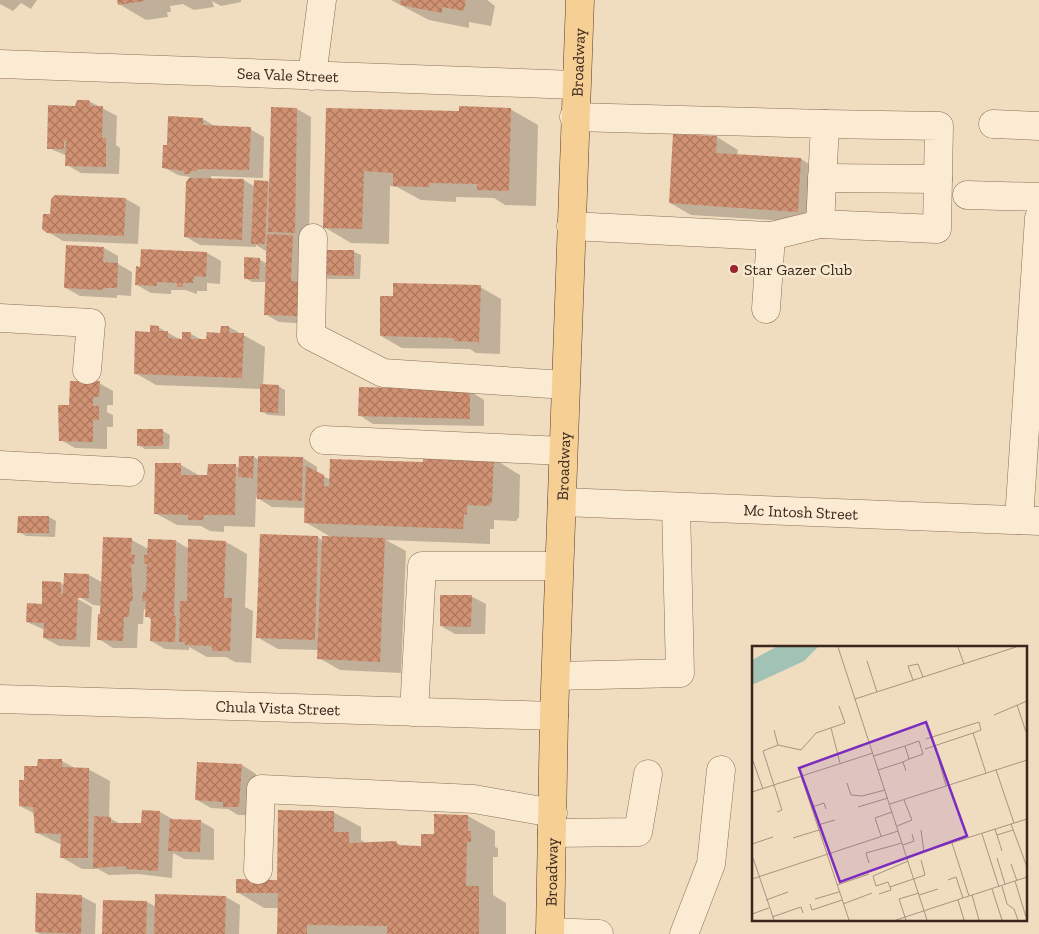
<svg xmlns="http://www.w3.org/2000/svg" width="1039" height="934" font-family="'Zilla Slab',serif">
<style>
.shadow{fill:#0003}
.building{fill:url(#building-cross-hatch)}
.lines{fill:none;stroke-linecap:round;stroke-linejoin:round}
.minor-casing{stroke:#8a6e57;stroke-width:29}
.major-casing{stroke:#583c2b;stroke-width:29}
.minor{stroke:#fbebd3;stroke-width:28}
.major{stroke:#f6cf95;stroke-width:28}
.poi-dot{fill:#9d232f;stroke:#f7e8d0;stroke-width:2}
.labels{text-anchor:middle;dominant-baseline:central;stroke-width:5;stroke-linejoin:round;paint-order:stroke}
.street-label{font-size:16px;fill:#39271c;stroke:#f7e8d0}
.poi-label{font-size:16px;fill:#39271c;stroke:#f7e8d0;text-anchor:start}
.inset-road{fill:none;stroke:#a7947e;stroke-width:1}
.view{fill:#7b2cbf;fill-opacity:0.15;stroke:#7b2cbf;stroke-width:2.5}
.inset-edge{fill:none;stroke:#39271c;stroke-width:2.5}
</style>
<defs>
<pattern id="building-cross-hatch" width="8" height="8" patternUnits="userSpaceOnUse" patternTransform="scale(1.25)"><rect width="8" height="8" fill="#d19273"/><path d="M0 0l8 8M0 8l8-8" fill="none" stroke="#ab775e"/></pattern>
</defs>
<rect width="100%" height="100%" fill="#f0ddc0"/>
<!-- shadow -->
<path class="shadow" d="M0,0H37L31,9L21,3L13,11L0,4Z
M119,0H241V2L221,6L212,1L214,7L194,10L183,4L170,6L171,12H167L168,17L146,20L119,4Z
M391,0H487L495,6L491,26L469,22V28L429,20Z
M89,101L117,116L116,145L120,148L119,174L81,173L67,165V156L49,148L75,107Z
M297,109L311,117L309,240L312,324L279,322L265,314L267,282H252L245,278L259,259L267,264L266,251L256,245V247L200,245L186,237L188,182L190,177L178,175L163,167L169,147L203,119L216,127L250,129L264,137L263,178L211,176V179L244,180L255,187V181L270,182Z
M327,109L460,113L510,109L538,125L536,206L505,205L494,198L456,197V202L421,200L397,187L390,186L389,244L351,243L324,227Z
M717,137L738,150L737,155L801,159L822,172L818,223L691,215L670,203Z
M126,199L140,207L138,244L63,241L48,232L51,216Z
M67,246L104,248L118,256V264L132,272L131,296L117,295V298L80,296L66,288Z
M354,252L361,255L360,279H328L322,275Z
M207,253L221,261L220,284L207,283V291H197V294L185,290H171V294L151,293L137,285L142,268Z
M480,287L501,299L500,354L476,353L470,349L402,348L381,336L394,298Z
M158,327L179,339L183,340L191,334L202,340H208L221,334L229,327L265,347L263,386H278L285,390V416L268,415L261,411V389L156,385L135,373L151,333Z
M99,383L113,391V405H107V412L113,415V427H107V449L75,448L61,440L71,407Z
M470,391L484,400V426L373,424L359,415Z
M163,431L170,435L169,449H145L138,445Z
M489,456L520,475L519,517L516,521L494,520V529H490V544L386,540L406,551L401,673L340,670L319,658V650L278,649L257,637L318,537L323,541L331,537L305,522L306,508L272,507L256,497L255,527L224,526V532L210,531L201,526L177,525L155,513L181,465L202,477H209L235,466L240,468L254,457L259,460V457L303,458L317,467V473L331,480L424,463Z
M49,517L56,521L55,537L26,536L19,532Z
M132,540L148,549L149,540L176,541L189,549L226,542L247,554L245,607L253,611L251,663L235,662L226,657H207L189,647V650L165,649L151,641L152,620L146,616V609H144L143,624H138L137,648H113L99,639L102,606L93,605L78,596V599L92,607L90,647L59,646L44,638L45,630L27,622L61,583L65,586L89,575L103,583Z
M471,596L486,604L485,634H455L441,626Z
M62,761L76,769H88L110,781L109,818L121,824H142L160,812L174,820L200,821L214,829V860L184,859L173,853L172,878L138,874L109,875L98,869H82L61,857L62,845L37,833L35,814L20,806L25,782L38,767Z
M198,764L242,765L256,774L253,815H238L228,809L211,808L197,800Z
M333,812L361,827V840L367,844L395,842L402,846L422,847L468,816L495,831V847L498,848V857H493V895L506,903V934H279V908H264L237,892L279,881Z
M156,895L226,897L240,905L239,934H104L147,902L156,907Z
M81,896L96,904L95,934H40L36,932Z"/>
<!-- building -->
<path class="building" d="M117,0H144V1L118,5Z
M401,0H466L464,11L442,7V13L400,5Z
M77,100H89L91,106H103L102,138H106V167L65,166L66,140L64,141V149H47L48,105L75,106Z
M459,106L511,108L509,191L477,190V184L430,183L429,187L393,186V173L364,171L362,229L323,228L326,108L459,111Z
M271,107L297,108L295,233L268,232Z
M168,116L203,118V125L251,127L249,170L197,169V171H191L190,174H184V171L162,168L163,145H167Z
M673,134L717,136L716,153L801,158L798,212L669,203Z
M189,178L244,179L242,240L184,237L186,182Z
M254,180L268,181L265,244H251Z
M55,195L126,198L124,236L47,233L42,229L43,214H50L51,199Z
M267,234L293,235L291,281L300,282L298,316L264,315Z
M66,245L104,247L103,262L118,263L117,288H103V290L64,288Z
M141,249L207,252L206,277L194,276L193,283H183V287H177V283L157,282V286L135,285L136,266L140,267Z
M321,250H354V276L320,275Z
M244,257L260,258L259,279H244Z
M393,283L481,285L479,342L454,341V338L380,336V296H393Z
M150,325L159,326V331H168V338L182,339V332H191V339H206L207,332L220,333L221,326H229V333H244L242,378L134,374L135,331L150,332Z
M70,381H100L99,397H93V406H99V420H93V442L59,441L58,405H69Z
M260,384L279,385L278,413L260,412Z
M359,387L470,390V419L358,416Z
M137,429H163V446H137Z
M423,455L494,458L492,501L489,506L467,505V515L464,514L463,529L304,523L306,466L324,475V486L329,487L330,459L423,462Z
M239,456H254L253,478L238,477Z
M258,456L303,457L302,501L257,499Z
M155,463H181V475H207L208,464H236L235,515H204L203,520H188V515L154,514Z
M18,516H49V533H17Z
M260,534L318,536L315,640L256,638Z
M322,536L385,538L380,662L317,659Z
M103,537L132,538L131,554L135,555L134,564H131L133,601H130L129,617H124L123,641L97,640L98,614H100Z
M148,539L176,540L174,616H176L175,642L150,641L151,617H145L146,601H142L143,592H146L147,564H144V555H147Z
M188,539L226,541L224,598H232L230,651H212V646L185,645V642H179L180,601H187Z
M64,573L89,574V598H78L76,640L43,638L44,623L26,622L27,603L42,604V581L61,582V594H63Z
M440,595H472L471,627L440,626Z
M38,759H62V767L89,768L88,858H60L61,834L35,833L33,807L19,806V780H24V766H37Z
M197,762L242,764L239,807H223V802L195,800Z
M142,810L160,811L158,871L126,869V866L93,868L94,816L111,817V823H141Z
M278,810L334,811V832H349V843L396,841L398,845L421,846V834H434V814L468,815V831H471V842H467L466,886H479V934H387V926L307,925V934H277L278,893H236V879L277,880Z
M170,819L201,820L200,852L168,851Z
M36,893L82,895L81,934L35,932Z
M155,894L226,896L225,934H154Z
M103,900L147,901L146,934H102Z"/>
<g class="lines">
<defs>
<g id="minor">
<path id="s1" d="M0,64L575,85"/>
<path d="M312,76L322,0"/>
<path d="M574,117L825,124L820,224L771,236L766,309"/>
<path d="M993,124L1039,126"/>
<path d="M822,178L938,179"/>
<path d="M967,195L1039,197"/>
<path d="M820,224L937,229L939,126L825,124"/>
<path d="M571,226L771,236"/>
<path d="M313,238L311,336L383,373L565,385"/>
<path d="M0,318L91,323L87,370"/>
<path d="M324,440L563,451"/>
<path d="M0,465L130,472"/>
<path id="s2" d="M562,502L1039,521"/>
<path d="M1019,520L1039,218"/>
<path d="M556,676L680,673L676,507"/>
<path id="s3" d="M0,699L554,716"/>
<path d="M414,712L422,566H559"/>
<path d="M552,833L638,832L648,774"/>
<path d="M258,870L261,789L474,799L553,813"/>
<path d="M550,932L599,934"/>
<path d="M684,934L711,864L721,770"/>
</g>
<g id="major">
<path id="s4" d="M550,934L554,716L580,0"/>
</g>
</defs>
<!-- minor casing -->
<use href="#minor" class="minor-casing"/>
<!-- major casing -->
<use href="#major" class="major-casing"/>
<!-- minor -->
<use href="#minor" class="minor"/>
<!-- major -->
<use href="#major" class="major"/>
</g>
<!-- markers -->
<circle class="poi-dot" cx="734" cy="269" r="5"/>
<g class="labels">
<!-- street labels -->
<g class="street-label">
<text stroke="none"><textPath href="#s4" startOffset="872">Broadway</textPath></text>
<text stroke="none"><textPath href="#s1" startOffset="288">Sea Vale Street</textPath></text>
<text stroke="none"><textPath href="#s4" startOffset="468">Broadway</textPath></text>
<text stroke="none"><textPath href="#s2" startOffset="239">Mc Intosh Street</textPath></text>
<text stroke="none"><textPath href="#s3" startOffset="278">Chula Vista Street</textPath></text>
<text stroke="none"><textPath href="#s4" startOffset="62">Broadway</textPath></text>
</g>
<!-- poi labels -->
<g class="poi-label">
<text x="744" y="269">Star Gazer Club</text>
</g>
</g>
<!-- overview -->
<g transform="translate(752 646)">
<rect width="275" height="275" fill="#f0ddc0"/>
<path d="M24,1H66L52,15L0,39V14Z" fill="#a3c2b6"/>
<path class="inset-road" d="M86,1L175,274M206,1L212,18M115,15L125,46M161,34L156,20L166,18L171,31M103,53L264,1M265,59L274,86M242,69L275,55M79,82L88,117M22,84L26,99L11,105L30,164L25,166M174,93L227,76L229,84L221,87L234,127M26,99L49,104L64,87L93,77L87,60M153,100L167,95L171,108L157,113M183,100L194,140M173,103L221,87M122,110L153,100L157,113L151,116L154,125M1,115L11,143M126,124L151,116M244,124L262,177M49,130L97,274M95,137L99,149L110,150L133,144M0,146L121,107M138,158L275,114M60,161L72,157L74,163M106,161L136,152M259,178L275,221M66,179L83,174M145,180L160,174L152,154M243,183L250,205M169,184L172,206M230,188L247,241M245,189L261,184M129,190L123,172L140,166M41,192L67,184M200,197L217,250M0,198L21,191M151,199L162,195L160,188M0,209L22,274M155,211L275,173M245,212L253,238M156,215L121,230L124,240L136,236L138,241L173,229L169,214M117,217L114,207L150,197M259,218L265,235M0,233L146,185M196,234L204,231L211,252M263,235L274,271M85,239L117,228M250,240L255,258L262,263L266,274M240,243L250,274M127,248L139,244L138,241M167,249L186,243M220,249L227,274M63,253L87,246M14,254L36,246M206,254L212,274M58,258L60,264L90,254M91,258L120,247M0,268L17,262M20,271L49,261L51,267M144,274L275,231M154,274L147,253L167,247"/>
<path class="view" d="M174,76L215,190L88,236L47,122Z"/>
<rect width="275" height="275" class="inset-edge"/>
</g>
</svg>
